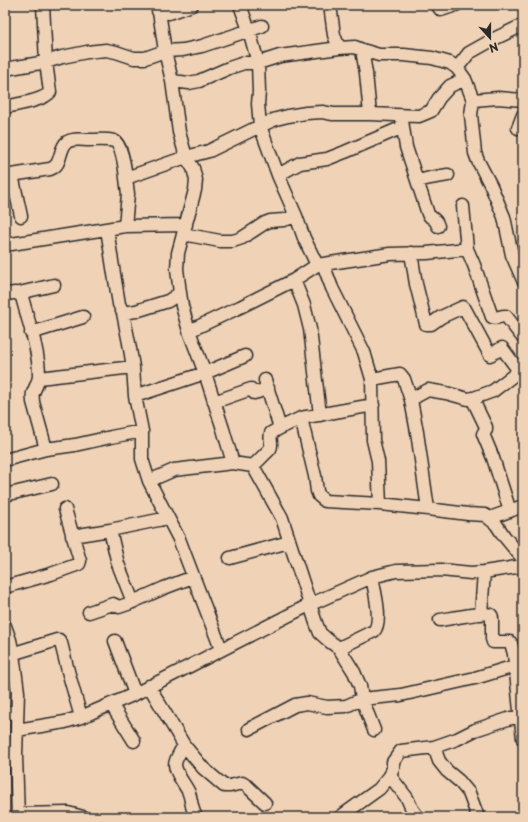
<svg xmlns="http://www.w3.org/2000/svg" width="528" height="822" font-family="'Playpen Sans',sans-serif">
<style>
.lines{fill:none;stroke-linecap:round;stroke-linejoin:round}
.minor-casing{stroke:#2b2b2b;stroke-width:15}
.minor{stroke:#f0d3b7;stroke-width:12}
</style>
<rect width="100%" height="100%" fill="#f0d3b7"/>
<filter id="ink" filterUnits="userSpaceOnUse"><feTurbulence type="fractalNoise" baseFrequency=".025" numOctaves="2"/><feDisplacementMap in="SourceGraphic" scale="8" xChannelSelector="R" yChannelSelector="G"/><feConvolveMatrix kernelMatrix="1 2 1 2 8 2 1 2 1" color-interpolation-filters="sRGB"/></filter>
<g filter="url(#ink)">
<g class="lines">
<defs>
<path id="minor" d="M158,5L165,51L172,81L179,132L186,157L193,168L196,180L195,190L178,253L177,269L180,293L182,306L189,331L205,373L223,429L233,463
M240,5L249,30L258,63L259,92L258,104L260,126L278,175L296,216L304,238L317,265
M330,5L334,35L339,48L355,47L362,50L379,55H404L432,58L450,63L457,68L465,79L473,100L471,115L475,153L478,161L491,186L504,217L512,255L523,280
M437,5L441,10L456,5
M158,11L169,13L192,5
M362,50L366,73L370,114
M457,68L469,53L494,39L523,25
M5,69L46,62L62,57L87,52L106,50L116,52L134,58H145L165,51L183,50L202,46L262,26
M172,81L189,83L199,81L229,68L244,63H258L280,56L339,48
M473,100L498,98L523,100
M5,107C15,105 45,100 50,92L46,62L43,5
M402,121L406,147L428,214C432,220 435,217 438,226
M518,128L523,115
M12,175L21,216
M278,175L300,163L327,159L345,152L403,127
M5,176L50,169C63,165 58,149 67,142C73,138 82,140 89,140C97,140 106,139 114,141C122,144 125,169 126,178L186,157L209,151L260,126L276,119L288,116L306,113L322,112L333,114H370L419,116L431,111L439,98L450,86L465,79
M418,181L430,178L448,175
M463,206L467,249L474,265L492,317C496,320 501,315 506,316L523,338
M125,226L128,194L126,178
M107,229L114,274L119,304L123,313L129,343L133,367L135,396L142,431V459L149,481L179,539L221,649
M183,234L220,241H233L242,238L265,223L270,221L284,220L296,216
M5,245L125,226L186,225
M411,253L416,284L426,324H431L441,317L463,307L465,309L490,355L502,348L519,371
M323,264L332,288L364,352L372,379L373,440L378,461L380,504
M294,280L304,305L310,329L320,415
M19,293L54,285
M5,295C12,293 17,291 22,297C28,321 39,350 39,375C39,382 35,387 33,393C32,396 33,399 33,402L46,449
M123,313L136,311L168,301L180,293
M189,331L240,307L294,280L317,265L390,254L427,253L467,249
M31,333L83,317
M39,378L133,367
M372,379L400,374L404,379L411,400
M265,380L280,428
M135,396L205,373L245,356
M472,398L486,427V430L484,432L483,434L493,458L510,511
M214,402L251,389L254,393L258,392L268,388
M301,418L315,476L317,491L319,496L325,501L380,504L428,509L468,514L485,515L496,524L504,536L523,559
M5,460L46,449L75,445L111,437L142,431
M253,466L282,518L316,623L320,633L329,641L339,648L354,672L360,686L362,699L401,695L475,678L515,666
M253,466L270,449C273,444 269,439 271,433L280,428L301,418L373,405
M149,481L174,470L233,463L253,466
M5,495L52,484
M428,509L417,432L411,400L417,396L428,390L446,393L468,399L474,398L493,391L523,368
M490,518L523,506
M110,530L118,564L133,602
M72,536L110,530L168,518
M230,558L289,542
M5,587L51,574L79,564L80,561L65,509
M89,612L113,604L119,607L128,604L164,588L193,577
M481,614L484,572
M440,620C448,619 486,611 491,615C492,616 492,617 492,618V639L493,642H510L511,643L514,654L523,739
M5,626L10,640L13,654L18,692L16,756L18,817
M115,641L135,694
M339,648L374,631C383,621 374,589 372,577
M5,656L57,640H59L61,643L68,671L81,717
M149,686L184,745C181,751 175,759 175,765C176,775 185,784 189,793C192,802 191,808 196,817
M111,704L134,741
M5,713L17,711
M249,729L295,705L307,703L327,707L346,706L362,699L374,730
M17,730L65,722L81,717L135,694L309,605L372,577L396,571L441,570L471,573L484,572L523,566
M184,745L203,768L224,786H230L242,783L247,786L265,803
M434,747L439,761L447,771L459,781L469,793L478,817
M390,776L407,798L412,809L418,817
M18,814L68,813L83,817
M340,817L379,789L390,776L393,768V762L401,751L434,747L457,739L475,730L511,718H523"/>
</defs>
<!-- minor casing -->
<use href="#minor" class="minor-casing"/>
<!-- minor -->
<use href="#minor" class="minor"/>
</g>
</g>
<!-- margin -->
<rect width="528" height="822" fill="none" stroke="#f0d3b7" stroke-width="20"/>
<rect x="10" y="10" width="508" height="802" fill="none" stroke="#2b2b2b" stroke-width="1.5" filter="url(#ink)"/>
<!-- north arrow -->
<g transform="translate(490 38) rotate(159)" stroke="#f0d3b7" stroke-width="3" paint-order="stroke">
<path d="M0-3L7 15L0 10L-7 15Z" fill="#2b2b2b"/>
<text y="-6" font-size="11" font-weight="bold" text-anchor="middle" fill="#2b2b2b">N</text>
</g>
</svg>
